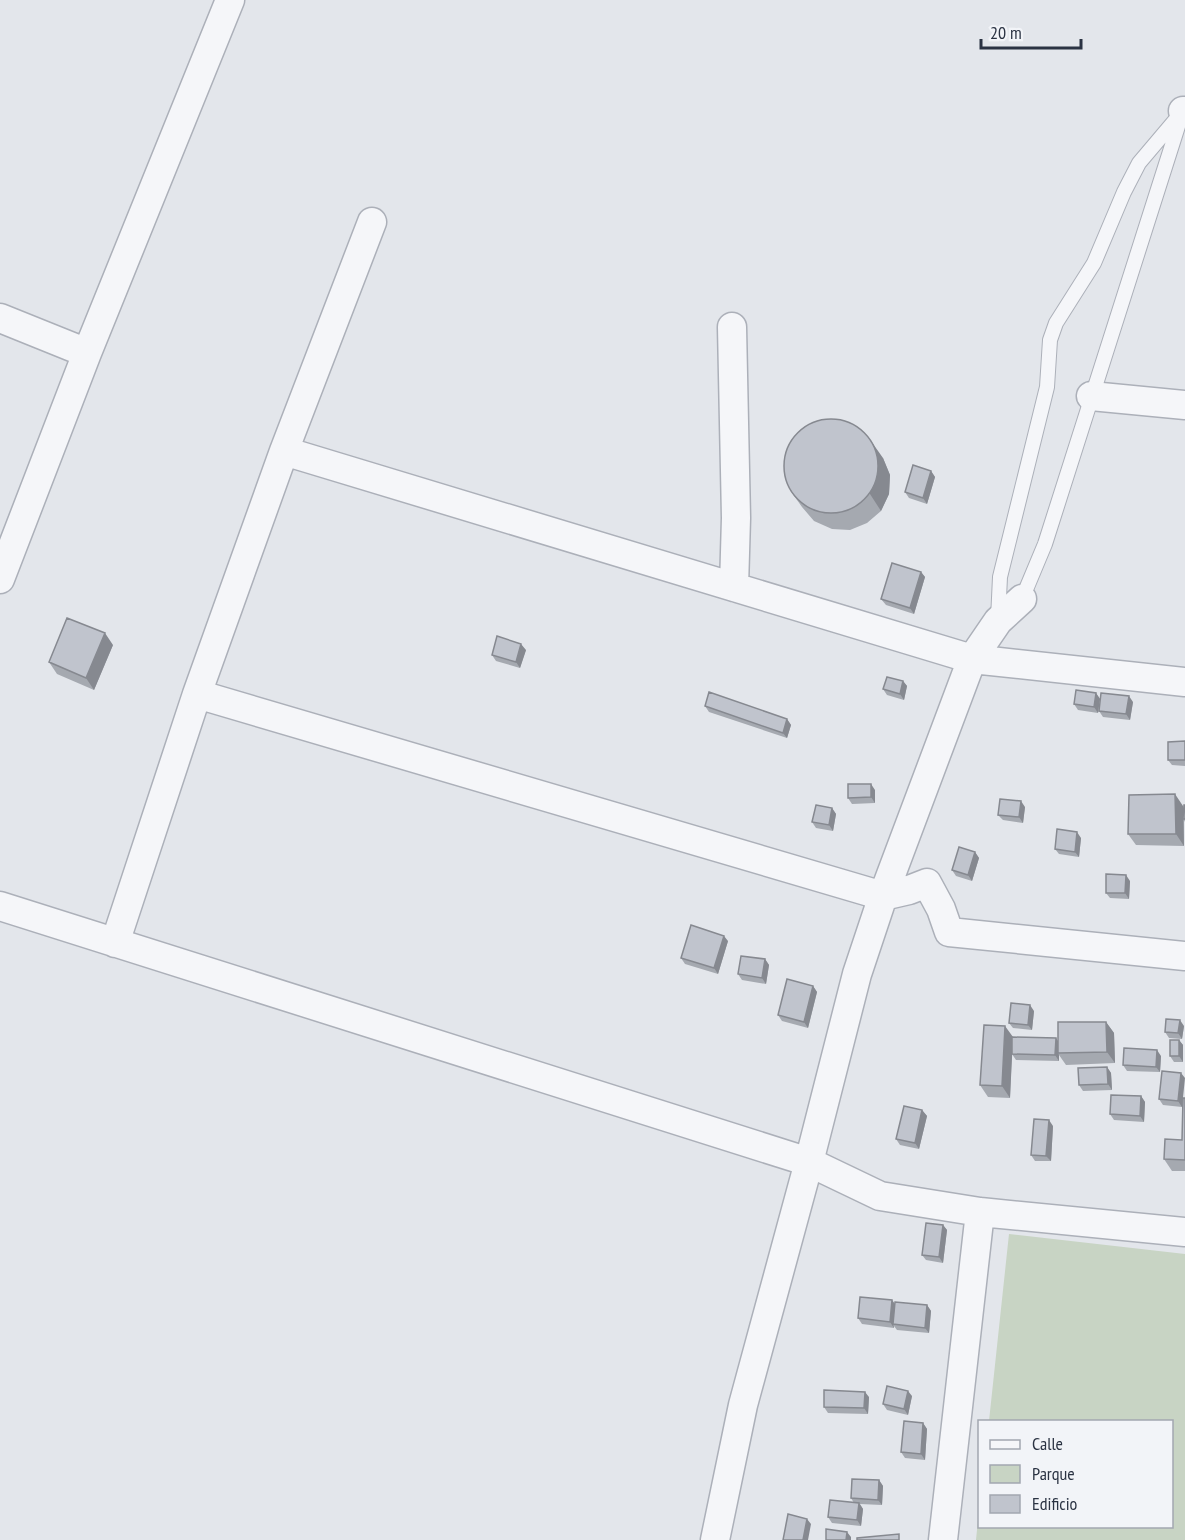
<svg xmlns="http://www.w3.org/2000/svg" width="1185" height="1540" font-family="'PT Sans Narrow',sans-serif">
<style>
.green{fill:#c8d4c4}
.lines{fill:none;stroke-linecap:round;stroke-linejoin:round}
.service-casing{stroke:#acb0b9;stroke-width:16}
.minor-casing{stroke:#acb0b9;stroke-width:31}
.service{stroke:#f5f6f9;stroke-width:14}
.minor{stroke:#f5f6f9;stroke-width:28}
.wall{fill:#a5a9b0}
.shaded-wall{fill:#868990}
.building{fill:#c0c4cd;stroke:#868990;stroke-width:1.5}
</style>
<rect width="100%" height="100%" fill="#e3e6eb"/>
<!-- green -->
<path class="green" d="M1009,1234L1185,1254V1540H976L979,1510L980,1526H1172V1422L989,1421Z"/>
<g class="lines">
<defs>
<path id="service" d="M1022,599L1045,544L1180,120
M998,619L1000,577L1047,387L1050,340L1056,323L1094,263L1124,192L1139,163L1183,111"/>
<path id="minor" d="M1183,111H1185
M0,318L87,353
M732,327L736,518L734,587
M1091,396L1185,405
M284,451L972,659L1185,682
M0,579L87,353L230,0
M197,694L883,896L909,890L927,883L941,909L949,932L1185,956
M0,906L809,1162L880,1196L980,1212L1185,1232
M115,943L197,694L284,451L372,222
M715,1540L743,1405L809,1162L857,974L883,896L972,659L998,621L1022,599
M943,1540L980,1212"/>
</defs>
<!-- service casing -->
<use href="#service" class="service-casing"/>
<!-- minor casing -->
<use href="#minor" class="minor-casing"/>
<!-- service -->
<use href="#service" class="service"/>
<!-- minor -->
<use href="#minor" class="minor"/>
</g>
<!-- wall -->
<path class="wall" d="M883,458L890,475L889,494L881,511L867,523L850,530L832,529L814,521L802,507L790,490Z
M931,471L935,477L927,504L909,498L905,492Z
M921,572L925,577L914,614L886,605L881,599Z
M113,645L94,690L57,674L49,662Z
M526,650L520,668L496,661L492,655Z
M903,681L907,686L904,700L887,695L883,689Z
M1096,693L1100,699L1098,713L1078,710L1074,704Z
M1133,702L1130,720L1103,717L1099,711Z
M705,706L787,719L791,725L787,738L709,712Z
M1185,742V766L1172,765L1168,760Z
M875,790V803L852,804L848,798Z
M1185,805V822L1184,820V846L1136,845L1128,834L1183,806L1184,816Z
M1025,807L1023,823L1003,820L998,815Z
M832,808L836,814L833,831L816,828L812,822Z
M1081,838L1079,857L1059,854L1055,849Z
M975,852L979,858L972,881L956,876L952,870Z
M1130,881L1129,899L1110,898L1106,893Z
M728,941L718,974L685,964L681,958Z
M765,959L769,965L766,984L742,980L738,974Z
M813,986L817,992L808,1028L782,1021L778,1015Z
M1034,1011L1032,1030L1013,1028L1009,1023Z
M1106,1022L1114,1033L1115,1063L1066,1065L1059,1055V1061L1016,1060L1012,1054V1050L1010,1098L988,1097L980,1085L1013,1037L1056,1038L1058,1042Z
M1184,1026L1182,1039L1169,1038L1165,1032Z
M1179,1040L1183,1045V1062H1174L1170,1056Z
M1161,1056L1160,1072L1127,1071L1123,1065Z
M1107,1067L1111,1073L1112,1090L1083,1091L1079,1085Z
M1141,1096L1145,1102L1144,1122L1114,1120L1110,1114Z
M1185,1098V1171H1172L1164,1159L1182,1140V1107L1163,1105L1159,1099Z
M922,1110L927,1116L919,1149L900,1145L896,1139Z
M1053,1126L1051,1161H1035L1031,1155Z
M943,1225L947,1230L943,1263L926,1260L922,1255Z
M892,1300L895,1304L927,1305L931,1311L929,1333L897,1330L894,1326V1328L862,1324L858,1318Z
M912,1396L908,1415L887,1410L883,1404Z
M869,1397L868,1414L828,1413L824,1407Z
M923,1423L927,1429L925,1460L905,1458L901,1452Z
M879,1480L883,1486L882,1505L860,1504L863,1509L861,1526L832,1523L828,1517L854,1503L851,1498Z"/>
<!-- shaded-wall -->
<path class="shaded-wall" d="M871,441L883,458L890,475L889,494L881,511L870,494Z
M931,471L935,477L927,504L923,498Z
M921,572L925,577L914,614L910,608Z
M105,633L113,645L94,690L86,678Z
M521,644L526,650L520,668L516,662Z
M903,681L907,686L904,700L900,694Z
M1096,693L1100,699L1098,713L1094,707Z
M1129,696L1133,702L1130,720L1126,714Z
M787,719L791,725L787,738L783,733Z
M871,784L875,790V803L871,797Z
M1175,794L1183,806L1184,846L1176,834Z
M1021,801L1025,807L1023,823L1019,817Z
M832,808L836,814L833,831L829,825Z
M1077,832L1081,838L1079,857L1075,852Z
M975,852L979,858L972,881L968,875Z
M1126,875L1130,881L1129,899L1125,893Z
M724,936L728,941L718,974L714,968Z
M765,959L769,965L766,984L762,978Z
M813,986L817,992L808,1028L804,1022Z
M1030,1005L1034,1011L1032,1030L1028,1025Z
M1180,1020L1184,1026L1182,1039L1178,1033Z
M1106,1022L1114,1033L1115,1063L1107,1052Z
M1005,1026L1013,1037L1010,1098L1002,1086Z
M1056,1038L1060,1044L1058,1053L1059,1055V1061L1055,1055Z
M1179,1040L1183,1045V1062L1179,1056Z
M1157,1050L1161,1056L1160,1072L1156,1067Z
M1107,1067L1111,1073L1112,1090L1108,1084Z
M1181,1073L1185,1078L1182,1107L1178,1101Z
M1141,1096L1145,1102L1144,1122L1140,1116Z
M922,1110L927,1116L919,1149L915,1143Z
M1049,1120L1053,1126L1051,1161L1046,1156Z
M943,1225L947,1230L943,1263L939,1257Z
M892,1300L896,1306L893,1324L894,1328L890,1322Z
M927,1305L931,1311L929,1333L925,1328Z
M908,1391L912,1396L908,1415L904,1409Z
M865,1392L869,1397L868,1414L864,1408Z
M923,1423L927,1429L925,1460L921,1454Z
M879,1480L883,1486L882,1505L878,1500Z
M859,1503L863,1509L861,1526L857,1520Z
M807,1519L811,1524L808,1540H803Z
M847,1532L851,1537V1540H846Z"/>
<!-- building -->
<path class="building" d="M784 466a47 47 0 1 1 94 0a47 47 0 1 1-94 0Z
M913,465L931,471L923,498L905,492Z
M892,563L921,572L910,608L881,599Z
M67,618L105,633L86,678L49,662Z
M497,636L521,644L516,662L492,655Z
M887,677L903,681L900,694L883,689Z
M1076,690L1096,693L1094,707L1074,704Z
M709,692L787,719L783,733L705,706Z
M1101,693L1129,696L1126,714L1099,711Z
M1185,741V760H1168V742Z
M848,784H871V797L848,798Z
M1175,794L1176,834H1128L1129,795Z
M1000,799L1021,801L1019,817L998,815Z
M816,805L832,808L829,825L812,822Z
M1184,805H1185V819H1183Z
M1057,829L1077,832L1075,852L1055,849Z
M959,847L975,852L968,875L952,870Z
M1106,874L1126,875L1125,893H1106Z
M691,925L724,936L714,968L681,958Z
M741,956L765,959L762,978L738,974Z
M787,979L813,986L804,1022L778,1015Z
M1011,1003L1030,1005L1028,1025L1009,1023Z
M1166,1019L1180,1020L1178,1033L1165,1032Z
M1058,1022H1106L1107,1052L1058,1053Z
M984,1025L1005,1026L1002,1086L980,1085Z
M1012,1037L1056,1038L1055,1055L1012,1054Z
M1170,1040H1179V1056H1170Z
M1124,1048L1157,1050L1156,1067L1123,1065Z
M1107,1067L1108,1084L1079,1085L1078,1068Z
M1162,1071L1181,1073L1178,1101L1159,1099Z
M1111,1095L1141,1096L1140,1116L1110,1114Z
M1183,1098H1185V1160L1164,1159L1165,1139L1182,1140Z
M904,1106L922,1110L915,1143L896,1139Z
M1034,1119L1049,1120L1046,1156L1031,1155Z
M926,1223L943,1225L939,1257L922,1255Z
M860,1297L892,1300L890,1322L858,1318Z
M895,1302L927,1305L925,1328L893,1324Z
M887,1386L908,1391L904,1409L883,1404Z
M824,1390L865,1392L864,1408L824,1407Z
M904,1421L923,1423L921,1454L901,1452Z
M852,1479L879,1480L878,1500L851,1498Z
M830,1500L859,1503L857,1520L828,1517Z
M788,1514L807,1519L803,1540H783Z
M826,1529L847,1532L846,1540H826Z
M899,1534V1540H857V1538Z"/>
<!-- legend -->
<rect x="978" y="1420" width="195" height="108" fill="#f2f4f8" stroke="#a2a7b0" stroke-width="1.5"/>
<rect x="990" y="1440" width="30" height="9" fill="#f5f6f9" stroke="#a2a7b0" stroke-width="1.5"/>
<text x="1032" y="1450" font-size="18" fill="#2b3343">Calle</text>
<rect x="990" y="1465" width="30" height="18" fill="#c8d4c4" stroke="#a2a7b0" stroke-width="1.5"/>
<text x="1032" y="1480" font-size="18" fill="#2b3343">Parque</text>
<rect x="990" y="1495" width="30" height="18" fill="#c0c4cd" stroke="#a2a7b0" stroke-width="1.5"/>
<text x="1032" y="1510" font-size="18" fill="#2b3343">Edificio</text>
<!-- scale -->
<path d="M981 39v9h100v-9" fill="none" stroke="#2b3343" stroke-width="3"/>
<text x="990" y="39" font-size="18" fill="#2b3343" stroke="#f2f4f8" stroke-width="4.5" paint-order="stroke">20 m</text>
</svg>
